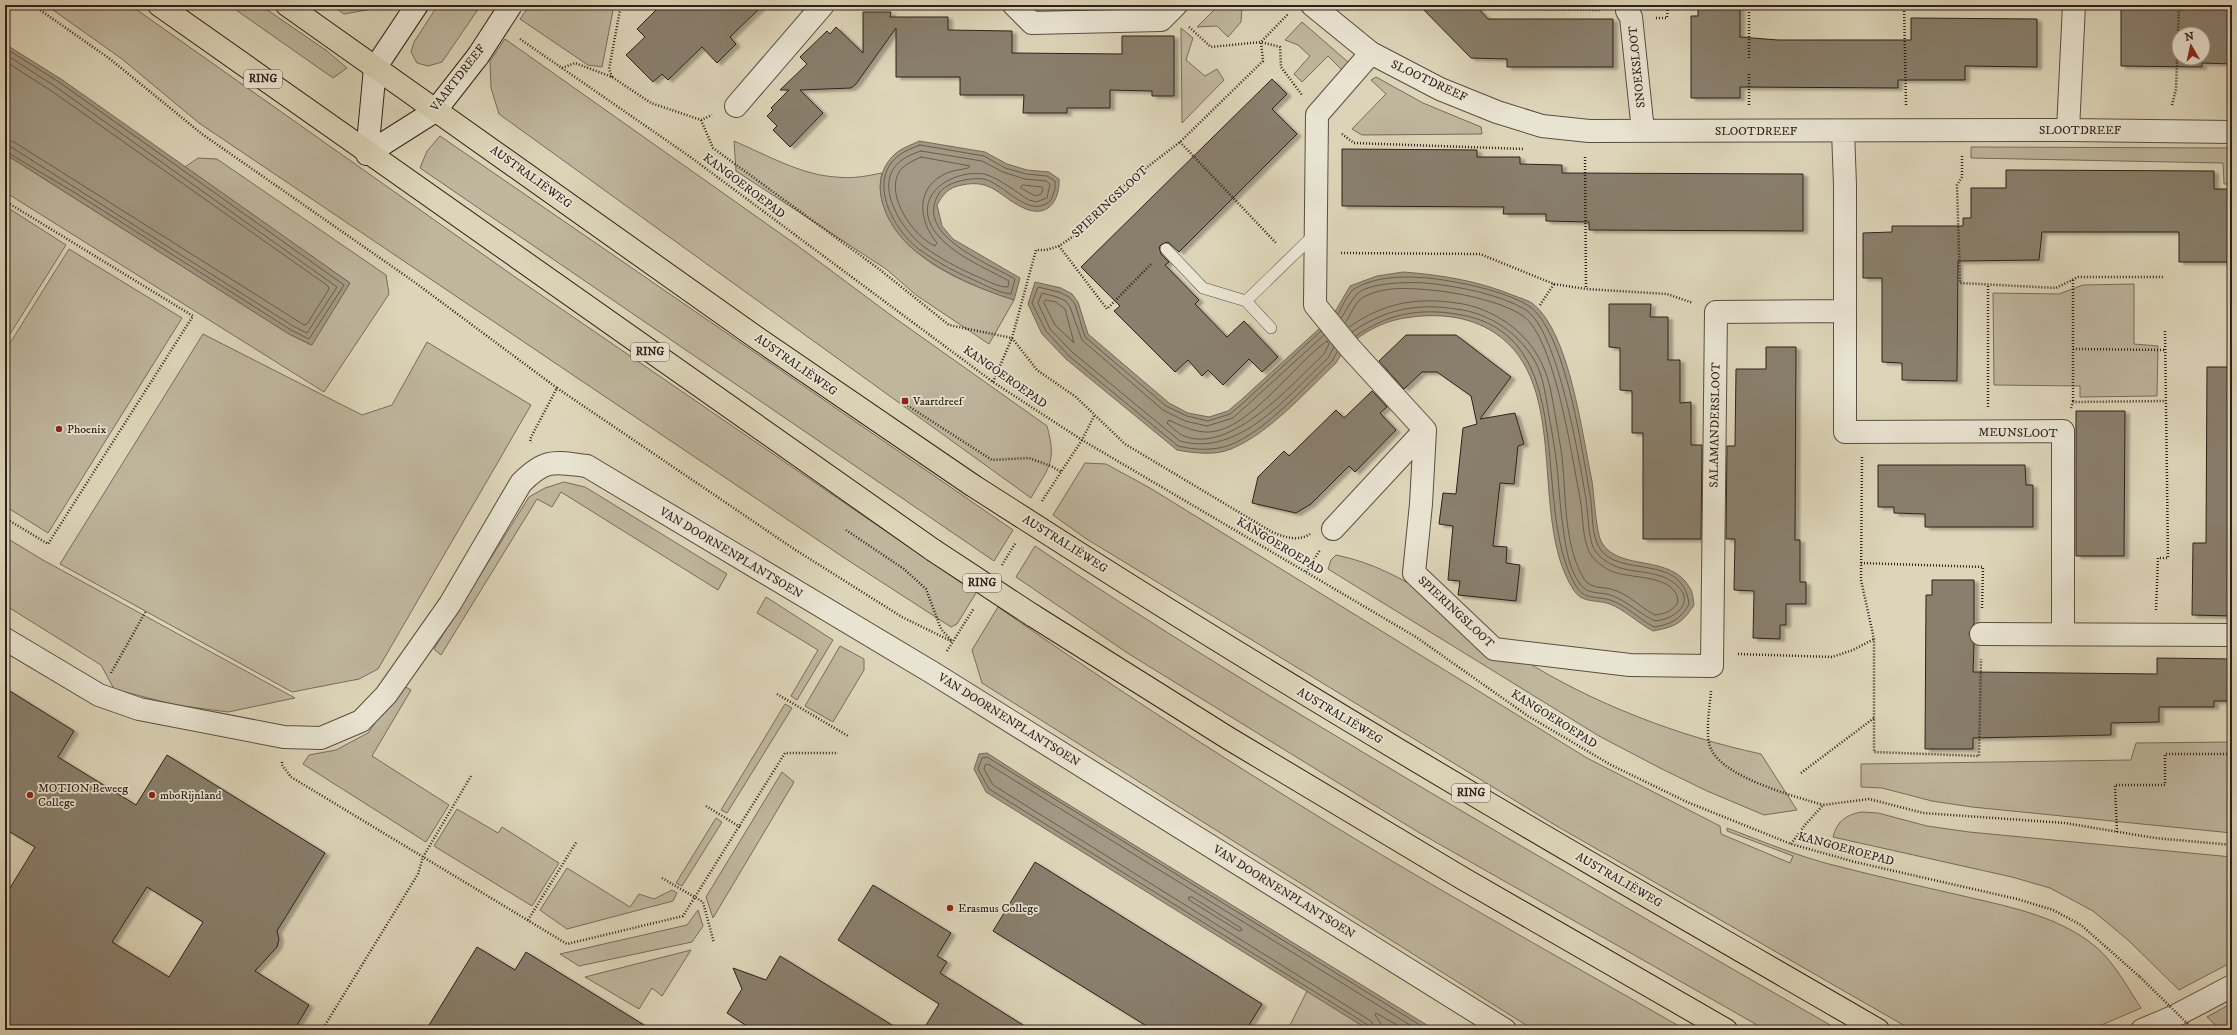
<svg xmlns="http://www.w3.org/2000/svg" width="2237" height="1035" font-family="'IM FELL DW Pica',serif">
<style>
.green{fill:#bfb69e;stroke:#776c5c}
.water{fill:#a29883;stroke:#746859}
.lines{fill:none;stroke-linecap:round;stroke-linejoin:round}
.shore{stroke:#685c4e;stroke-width:1}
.building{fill:#897f6d;stroke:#2f211a;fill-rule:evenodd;filter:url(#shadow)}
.lane-casing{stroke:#5a4e42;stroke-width:12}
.street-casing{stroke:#5a4e42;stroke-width:24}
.secondary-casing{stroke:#2f211a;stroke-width:24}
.primary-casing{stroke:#2f211a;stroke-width:24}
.path{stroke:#2f211a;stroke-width:2.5;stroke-dasharray:1 2;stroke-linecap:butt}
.lane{stroke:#e9e4d2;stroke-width:11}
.street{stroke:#e9e4d2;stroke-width:22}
.secondary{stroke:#e9e4d2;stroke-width:22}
.primary{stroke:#ddd5b9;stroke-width:22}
.secondary-bridge-casing{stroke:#2f211a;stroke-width:24;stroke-linecap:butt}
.primary-bridge-casing{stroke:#2f211a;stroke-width:24;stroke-linecap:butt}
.path-bridge{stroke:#2f211a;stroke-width:2.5;stroke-dasharray:1 2;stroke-linecap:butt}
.secondary-bridge{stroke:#e9e4d2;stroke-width:22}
.primary-bridge{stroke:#ddd5b9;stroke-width:22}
.poi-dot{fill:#8f2418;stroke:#e9e4d2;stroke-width:1.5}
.labels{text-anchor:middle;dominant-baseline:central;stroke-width:3.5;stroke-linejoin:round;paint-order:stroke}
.shield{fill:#e9e4d2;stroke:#675c51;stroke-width:1}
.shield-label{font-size:11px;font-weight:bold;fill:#2f211a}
.street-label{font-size:12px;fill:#2f211a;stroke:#e9e4d2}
.poi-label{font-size:12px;fill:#2f211a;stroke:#e9e4d2;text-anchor:start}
</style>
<defs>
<filter id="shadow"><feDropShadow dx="4.5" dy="2.5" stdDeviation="1" flood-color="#0004"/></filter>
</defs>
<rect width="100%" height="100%" fill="#ddd5b9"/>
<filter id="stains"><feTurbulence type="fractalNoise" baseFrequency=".005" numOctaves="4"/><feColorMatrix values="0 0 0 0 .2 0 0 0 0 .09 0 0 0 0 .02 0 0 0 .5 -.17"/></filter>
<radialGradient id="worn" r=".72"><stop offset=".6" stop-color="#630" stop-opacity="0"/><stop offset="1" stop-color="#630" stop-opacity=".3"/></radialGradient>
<!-- green -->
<path class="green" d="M46,5H130L525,284L976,593L957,624L951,627L846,559L199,123L122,59Z
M229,5H260L327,51L347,68L333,78Z
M331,5H383L378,8L344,14Z
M438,5H481L442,62L428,66L417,63L411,52L414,42Z
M530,5H614L602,67L588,65L520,19Z
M1219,5H1242L1241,22L1228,37L1217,26L1197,27Z
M1302,22L1348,62L1343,71L1328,56L1302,82L1294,74L1310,56L1298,45L1285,40Z
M1181,28L1193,38L1186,60L1205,76L1217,69L1224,80L1182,123Z
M505,39L798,246L892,316L1047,426C1057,463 1049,466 1031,498L499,114L491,88L490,61Z
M1376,77L1423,103L1481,127L1482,134L1362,135L1352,129L1386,94L1371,80Z
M440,136L1013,530L994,561L420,168L427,151Z
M734,141C767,155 801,175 836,177C852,179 867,176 882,173C878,188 881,201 887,215C910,262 966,284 1014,300L989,344L916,295L886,269L736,171Z
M1971,147L2232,148V184H2224L2223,163L1971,158Z
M5,154L289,334L311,345L350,283L185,167L198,158L217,159L386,275L389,294L324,392L5,192Z
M5,206L66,245L5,342Z
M69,249L182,318L48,533L5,506V351Z
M2134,284V344L2158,346L2157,396L2080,397V386L1994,385L1993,293L2059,294L2083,285Z
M203,334L362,415L392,405L427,342L531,405L378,669L359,679L292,692L60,564Z
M1085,463L1106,464L1150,488L1587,758L1720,826L1721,834L1790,863L1793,856L1727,831V828C1764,842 1802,858 1841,867C1880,877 1919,886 1959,895C2005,906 2058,915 2096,947C2115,963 2127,987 2141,1008L2090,1030H1912L1555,825L1085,538L1053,515Z
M564,482L585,487L727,574L718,590L561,492L552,507L537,499L441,655L434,649L529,497L545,488Z
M5,537L43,560L295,698L228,712L175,705L114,689L101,665L5,605Z
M1035,546C1157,629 1284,705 1411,781C1553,865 1695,948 1839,1030H1766L1418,832L1129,654L1016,577Z
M1336,555C1407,569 1463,622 1522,659C1594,704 1678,736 1761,754L1797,810L1764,815L1707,791L1660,768L1599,736L1328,569L1331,560Z
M766,597L833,640L797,700L791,696L818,650L757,613Z
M998,607C1090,671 1184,733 1279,792C1412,876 1550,952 1686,1030H1534L982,683L972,650Z
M840,646L864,659V670L833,722L805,706Z
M402,685L411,690L372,756L449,805L426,842L303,764L309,755L336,750L368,733Z
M785,704L792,708L727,813L721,810Z
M2232,742V833L1972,807L1932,801L1882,788L1861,787V764L2131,760L2136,743Z
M782,772L794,782L713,918L706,897Z
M457,809L498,833L502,827L559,863L532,906L434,846Z
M1861,812L1878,813L1927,826L1969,832L2232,857V962L2179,990L2128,940L2093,911L2050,888L2012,877L1833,837C1837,821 1846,815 1861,812Z
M716,818L722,822L682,886L676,883Z
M567,868L630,907L639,894L654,899L672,890L677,893L673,901L567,929L540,910Z
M698,910L703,926L692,942L579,966L560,954L687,925Z
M691,950L662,996L652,988L639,1009L585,977Z
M1307,991L1369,1030H1290L1289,1027Z
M2232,1003V1030H2221L2207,1017Z"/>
<!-- water -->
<path class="water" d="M5,44L61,79L350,283L312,345L289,334L5,154Z
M919,141L985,152L1007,164L1027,170L1049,172L1059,179C1060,199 1049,218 1026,209C1001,199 993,178 962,185C949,187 943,194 937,205L942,226L953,239L1020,278L1014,300C980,289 947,275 918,253C889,232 863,183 895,154C901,148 912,145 919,141Z
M1403,272C1442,275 1479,281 1515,296C1520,298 1527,300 1532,303C1570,332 1582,435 1592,481C1594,494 1596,534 1602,543C1620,572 1670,553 1690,588C1693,592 1693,600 1694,605C1682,624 1674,627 1653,631C1638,623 1625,610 1610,604C1595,599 1582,604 1573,589C1528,518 1572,384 1495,333C1468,315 1435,313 1405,318C1378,322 1349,339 1336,363C1306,391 1270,433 1231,449C1214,456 1194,453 1177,450L1066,359L1042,334L1028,304L1035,282L1061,288L1072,294L1078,302L1088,334L1169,403L1188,413L1209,417L1228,411L1241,400L1332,317L1350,286L1377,276Z
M987,753L1040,787L1435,1030H1369L986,792L974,769L979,754Z"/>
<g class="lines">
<!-- shore -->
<path class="shore" d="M5,48L59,82L344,285L309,339L291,330L77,194L5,151
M5,54L56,87L337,287L307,333L293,326L11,147L5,146
M5,61L53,92L328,286L329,289L307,324L304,325L14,142L5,140
M920,145L984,156L1005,168L1026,174L1047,176L1055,181V189L1051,200C1030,221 1005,184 984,179C976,178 968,179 960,181C952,183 942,187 938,195C915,236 988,263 1015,279L1011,294C999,293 985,285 974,280C955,272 937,262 920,250C895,232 866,182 898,156C904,151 913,148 920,145Z
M921,151L982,161L1003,172L1025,179L1046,181L1050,184L1047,198L1036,202L1029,200C1018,193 997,177 984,174C951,169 909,197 936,233C953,255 984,267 1009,281L1008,287C997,287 986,280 976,276C958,268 939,258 923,246C901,229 871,182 902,160C907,156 915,153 921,151Z
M921,157L970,166L968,168C961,170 953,170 947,173C915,187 918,220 937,243L935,246C914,237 885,196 899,172C904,164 913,161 921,157Z
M1023,185L1042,187L1043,189L1041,194L1035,196L1021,188Z
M1046,300L1056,302L1065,309L1074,343L1055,325L1044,303Z
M1338,314C1342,307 1348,293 1354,289C1376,276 1404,276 1428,278C1456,281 1506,291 1529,306C1566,332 1582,451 1590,495C1593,510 1591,529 1597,543C1613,582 1682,549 1689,604C1681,619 1670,625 1654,627C1639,619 1626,605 1610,600C1596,596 1584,600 1576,586C1528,506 1585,332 1456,314C1418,308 1387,314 1356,336
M1341,318C1346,311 1350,302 1356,295C1367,282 1410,282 1426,283C1456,286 1500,294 1526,310C1558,331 1579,459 1586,499C1588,513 1588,530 1592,544C1595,554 1604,561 1613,565C1630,574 1656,569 1674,583C1698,601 1676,619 1655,621C1640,614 1628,602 1613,596C1602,591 1589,596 1580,584C1568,567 1566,547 1563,527C1560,507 1559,487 1557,466C1555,449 1552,432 1549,416C1546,399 1544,380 1537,365C1521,334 1490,313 1456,309C1416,303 1386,309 1352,332
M1345,323C1350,317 1355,302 1362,298C1382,286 1408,288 1430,290C1455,292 1502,301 1523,316C1555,338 1572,458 1580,498C1583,514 1582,531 1587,546C1590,558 1601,566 1611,571C1628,579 1669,574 1677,596C1679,602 1677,605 1672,609C1667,613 1662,614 1655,615C1641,608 1630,595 1614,590C1604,586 1591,590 1584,579C1565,547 1566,504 1563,467C1562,453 1559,439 1557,425C1553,405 1551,382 1542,364C1527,331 1493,308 1457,303C1415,297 1384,303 1349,327
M1321,331L1243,403L1230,414L1208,421L1187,416L1166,406L1085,337L1075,304L1069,297L1059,292L1038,287L1032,303L1046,331L1069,356L1178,446C1194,450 1214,451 1230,445C1266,431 1304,387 1332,361L1337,352
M1324,335L1233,418L1207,426L1185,421L1163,410L1082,340L1070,307L1066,301L1057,297L1042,293L1038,303L1050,329L1072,352L1180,441C1240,458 1289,394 1328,358L1334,347
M1327,341L1329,344L1324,354C1293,383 1231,455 1184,436C1178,434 1172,427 1167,423L1169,420C1181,426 1196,433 1210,432C1249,430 1295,363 1327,341Z
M1189,897H1192L1241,928L1242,930L1239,931L1189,900Z
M1370,1030L1368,1025L989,789L978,769L982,758L987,757L1428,1030
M1375,1030L1371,1021L993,785L984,769L985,765L988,764L1418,1030
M1381,1030L1380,1022L1375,1015L1376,1013L1406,1030"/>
</g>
<!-- building -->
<path class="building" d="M661,5H763L730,37L736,44L717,63L702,47L668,80L662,74L653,82L626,55L645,37L637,29Z
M1419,5H1475L1488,19H1613V67H1507V59L1471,58Z
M1698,5H1740V37L1778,40H1911V18L2037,19V67L1965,66V80H1898V88L1740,87V98H1691V16H1698Z
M2127,5H2232V64L2202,63V67L2121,66V8L2127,9ZM2179,34H2203V58H2179Z
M863,12H891L890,17H948V30L1012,31V53L1122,54V36H1174V96H1152V91L1110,90V108H1067V113H1023L1024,95H960V77H896V28L856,84L851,88L800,90L823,113L790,147L773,130L777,126L767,116L773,110L771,108L789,90H780L807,64L800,57L827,31L830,34L836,27L863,53Z
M1272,79L1287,94L1272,109L1297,134L1179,252L1168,242L1162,244L1159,247L1161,254L1169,262L1165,265L1199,300L1195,304L1227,337L1244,321L1278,357L1262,372L1249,359L1223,385L1208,370L1202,376L1188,360L1175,372L1114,311L1120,306L1081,267Z
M1342,149L1477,150V157H1520V164L1562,165V173L1803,174V231L1589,230V222L1546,221V214H1503L1504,207L1342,206Z
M2006,170L2214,171V189H2232V262H2179V232H2042L2039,260L1958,261L1957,381L1902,380V363L1882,362V278H1863V233L1892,232V226H1963V218H1971V188H2006Z
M1609,304H1651L1650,317H1668V360H1680V403L1691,402V445H1702L1701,539H1643V433H1632V391L1620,390V348L1609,347Z
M1406,335H1456L1511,377L1480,419L1515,413L1524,444L1518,446L1514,484L1500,483L1493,546L1507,547L1506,563L1520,565L1516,601L1458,595L1460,581L1448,580L1453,526L1439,524L1443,493L1456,494L1463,428L1477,424L1471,396L1437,372H1422L1404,389L1379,361Z
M1766,347H1796L1795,540H1800V582H1806V604H1786V625H1780V639L1753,638L1754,591L1734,590L1735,539H1726L1727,446H1735L1736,369H1766Z
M2207,367H2232V616L2192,615L2193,543H2206Z
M1372,391L1387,407L1380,413L1396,430L1355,472L1349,466L1311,504L1296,513L1252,503L1258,477L1284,451L1289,456L1336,410L1344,418Z
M2076,411H2125L2124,556H2076Z
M1878,465H2025L2026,485H2033V527H1925V514L1894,513V507H1878Z
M1932,580H1974V624L1969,634L1974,644L1973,672L2157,674V658L2232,659V701H2214V707H2159V722L2111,723V735L1973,738V749H1925L1926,595H1932Z
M5,688L74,731L58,757L136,805L167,755L325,853L277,931L279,939L277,947L255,971L309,1005L294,1030H5V896L35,847L5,829ZM147,887L203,922L169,977L112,942Z
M1035,862L1262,1004L1246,1030H1153L993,931Z
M873,885L951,933L937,956L947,962L940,973L1031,1030H923L939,1004L838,940Z
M477,947L515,970L526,952L652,1030H426Z
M780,956L900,1030H753L727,1013L742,989L733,968L766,980Z"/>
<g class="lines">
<defs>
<path id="lane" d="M1166,249L1203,288L1246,301
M1271,328L1246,301L1315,234"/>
<path id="street" d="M1014,5L1032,23L1161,20L1176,5
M1312,5L1371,53L1440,89L1497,112L1542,126L1589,131L2068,130L2232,132
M1627,5V11L1631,17L1643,131
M1371,53L1317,115L1315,305L1350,348L1425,430L1421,504L1414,573L1494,649L1630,665L1712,666L1716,312L1845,311
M736,106L823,5
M2068,130L2074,5
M1843,131L1845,185V432L2063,431V634
M1333,529L1425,430
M1981,634L2232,635
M5,639L99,695L139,709L284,737L321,738L361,721L386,695L450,604L521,483C546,458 554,462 587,466L933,673L1505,1030
M2142,1030L2173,1017L2232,986"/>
<path id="secondary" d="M367,154L375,68L417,5
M367,154L435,111L478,56"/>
<path id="primary" d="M159,5L933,550
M287,5L757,338L972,485
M1069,547C1334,716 1606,873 1878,1030
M1032,615L1228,738L1462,878L1726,1030"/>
</defs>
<!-- lane casing -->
<use href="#lane" class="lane-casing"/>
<!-- street casing -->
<use href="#street" class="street-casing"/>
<!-- secondary casing -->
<use href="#secondary" class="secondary-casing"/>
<!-- primary casing -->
<use href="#primary" class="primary-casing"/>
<!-- path -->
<path class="path" d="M33,5L110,59L202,134L413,281L557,388L530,439L531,443
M472,5L478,10
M1489,5L1493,9L1601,10
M1656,18H1667L1668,5
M1189,27L1211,47L1261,42L1280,47L1281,67L1302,95
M520,39L689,156L993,382L1082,440L1416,637L1528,716L1611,765L1687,802L1791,844L1855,862L2017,899L2053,910L2081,925L2140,977
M1749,58V5
M562,68L575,63L612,77L651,103L701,120L712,115
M1749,74V105
M612,77L609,69L621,5
M1906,105L1904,5H1932
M2172,105L2176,89L2179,5
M701,120L713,148L879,269L949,325L1012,338L1037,370L1076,397L1125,444L1272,532C1284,537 1298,542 1310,534
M1342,134L1354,143L1524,149
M1180,142L1277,244
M1962,156V177L1957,185L1960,283L2056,288L2078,277H2164
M1585,157L1586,289
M5,201L193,316L48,544L5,518
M1059,246L1107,309L1152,263
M1341,253L1480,254L1554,284L1586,289L1667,294L1693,303
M2073,280V402
M1540,305L1554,284
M2073,349L2166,350
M993,382L1012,338L1036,250H1046L1059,246L1081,231L1129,181L1180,142L1263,61L1261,42L1288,14
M557,388L794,549L902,617L953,642
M905,404L992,460L1029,458L1051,466L1061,472
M1988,407V285
M2071,408L2073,402L2166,401
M1862,457L1861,580L1874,639V752L1979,756L1981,659
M1042,501L1082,440L1094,416
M846,530L904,569L926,589L941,629L951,640
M1861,563L1983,567L1982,610
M1002,565L1016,542
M1306,572L1320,550
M2156,610L2158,558H2168L2165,329
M947,651L974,608
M1738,654L1832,657L1853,650L1874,639
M111,673L146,611
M1711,691C1710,706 1704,738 1712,751C1728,779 1794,796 1823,805
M777,694L848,736
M282,762V765L291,777L567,944L683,916L785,753H838
M1801,773L1874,718
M706,806L740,827
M2117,832L2115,785H2165V754H2232
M1791,844L1805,825L1823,805L1869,799L1923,813L2065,823L2155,838L2232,845
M662,878L703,902L714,943
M528,920L577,841
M322,1030L418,874L423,857L471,776"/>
<!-- lane -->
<use href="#lane" class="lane"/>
<!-- street -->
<use href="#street" class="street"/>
<!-- secondary -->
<use href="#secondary" class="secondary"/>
<!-- primary -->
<use href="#primary" class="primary"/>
<defs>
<path id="secondary-bridge" d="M478,56L511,5"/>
<path id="primary-bridge" d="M972,485L1069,547
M933,550L1032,615"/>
</defs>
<!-- secondary-bridge casing -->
<use href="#secondary-bridge" class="secondary-bridge-casing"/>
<!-- primary-bridge casing -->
<use href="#primary-bridge" class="primary-bridge-casing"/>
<!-- path-bridge -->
<path class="path-bridge" d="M2140,977L2194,1030"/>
<!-- secondary-bridge -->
<use href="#secondary-bridge" class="secondary-bridge"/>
<!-- primary-bridge -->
<use href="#primary-bridge" class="primary-bridge"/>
</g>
<!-- markers -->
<g class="poi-dot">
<rect x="901" y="397" width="8" height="8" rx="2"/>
<circle cx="59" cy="429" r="4"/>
<circle cx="30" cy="795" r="4"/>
<circle cx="152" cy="795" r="4"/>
<circle cx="950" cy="908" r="4"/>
</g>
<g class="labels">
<!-- shield labels -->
<g class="shield">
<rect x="244" y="70" width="38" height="18" rx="3"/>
<rect x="631" y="343" width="38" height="18" rx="3"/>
<rect x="963" y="574" width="38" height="18" rx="3"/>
<rect x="1452" y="784" width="38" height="18" rx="3"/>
</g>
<g class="shield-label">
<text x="263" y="79">RING</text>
<text x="650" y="352">RING</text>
<text x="982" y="583">RING</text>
<text x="1471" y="793">RING</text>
</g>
<!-- street labels -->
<g class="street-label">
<text transform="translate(1637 67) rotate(-96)">SNOEKSLOOT</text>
<text transform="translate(458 78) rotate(-52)">VAARTDREEF</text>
<text transform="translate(1429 81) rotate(25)">SLOOTDREEF</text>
<text x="2080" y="130">SLOOTDREEF</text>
<text x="1756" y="131">SLOOTDREEF</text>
<text transform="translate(531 177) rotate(36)">AUSTRALIËWEG</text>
<text transform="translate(744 186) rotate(37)">KANGOEROEPAD</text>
<text transform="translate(1110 202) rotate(-43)">SPIERINGSLOOT</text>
<text transform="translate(796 365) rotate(35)">AUSTRALIËWEG</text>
<text transform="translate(1005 377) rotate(35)">KANGOEROEPAD</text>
<text transform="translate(1715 425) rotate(-89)">SALAMANDERSLOOT</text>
<text transform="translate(2018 433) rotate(1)">MEUNSLOOT</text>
<text transform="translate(1065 544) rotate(32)">AUSTRALIËWEG</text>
<text transform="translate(1280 546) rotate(31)">KANGOEROEPAD</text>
<text transform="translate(731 553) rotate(31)">VAN DOORNENPLANTSOEN</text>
<text transform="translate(1456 612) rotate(43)">SPIERINGSLOOT</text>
<text transform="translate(1340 716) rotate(31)">AUSTRALIËWEG</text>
<text transform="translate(1554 719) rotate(32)">KANGOEROEPAD</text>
<text transform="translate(1009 720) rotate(32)">VAN DOORNENPLANTSOEN</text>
<text transform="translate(1846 849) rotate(15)">KANGOEROEPAD</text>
<text transform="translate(1619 880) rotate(30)">AUSTRALIËWEG</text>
<text transform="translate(1284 892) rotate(32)">VAN DOORNENPLANTSOEN</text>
</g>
<!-- poi labels -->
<g class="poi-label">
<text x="913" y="401">Vaartdreef</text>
<text x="67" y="429">Phoenix</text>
<text x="38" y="788">MOTION Beweeg<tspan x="38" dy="14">College</tspan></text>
<text x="160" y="795">mboRijnland</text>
<text x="958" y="908">Erasmus College</text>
</g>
</g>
<!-- margin -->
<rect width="2237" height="1035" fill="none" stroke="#ddd5b9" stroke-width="20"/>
<rect x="6" y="6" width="2225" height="1023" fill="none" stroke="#2f211a" stroke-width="2"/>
<rect x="10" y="10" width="2217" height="1015" fill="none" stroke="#2f211a"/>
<!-- north arrow -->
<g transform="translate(2191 46) rotate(351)"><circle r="19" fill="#e9e4d2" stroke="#9f9688"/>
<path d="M0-3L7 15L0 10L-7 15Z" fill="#8f2418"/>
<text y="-6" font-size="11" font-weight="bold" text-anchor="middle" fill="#2f211a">N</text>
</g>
<rect width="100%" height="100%" filter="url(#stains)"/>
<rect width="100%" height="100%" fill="url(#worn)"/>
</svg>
